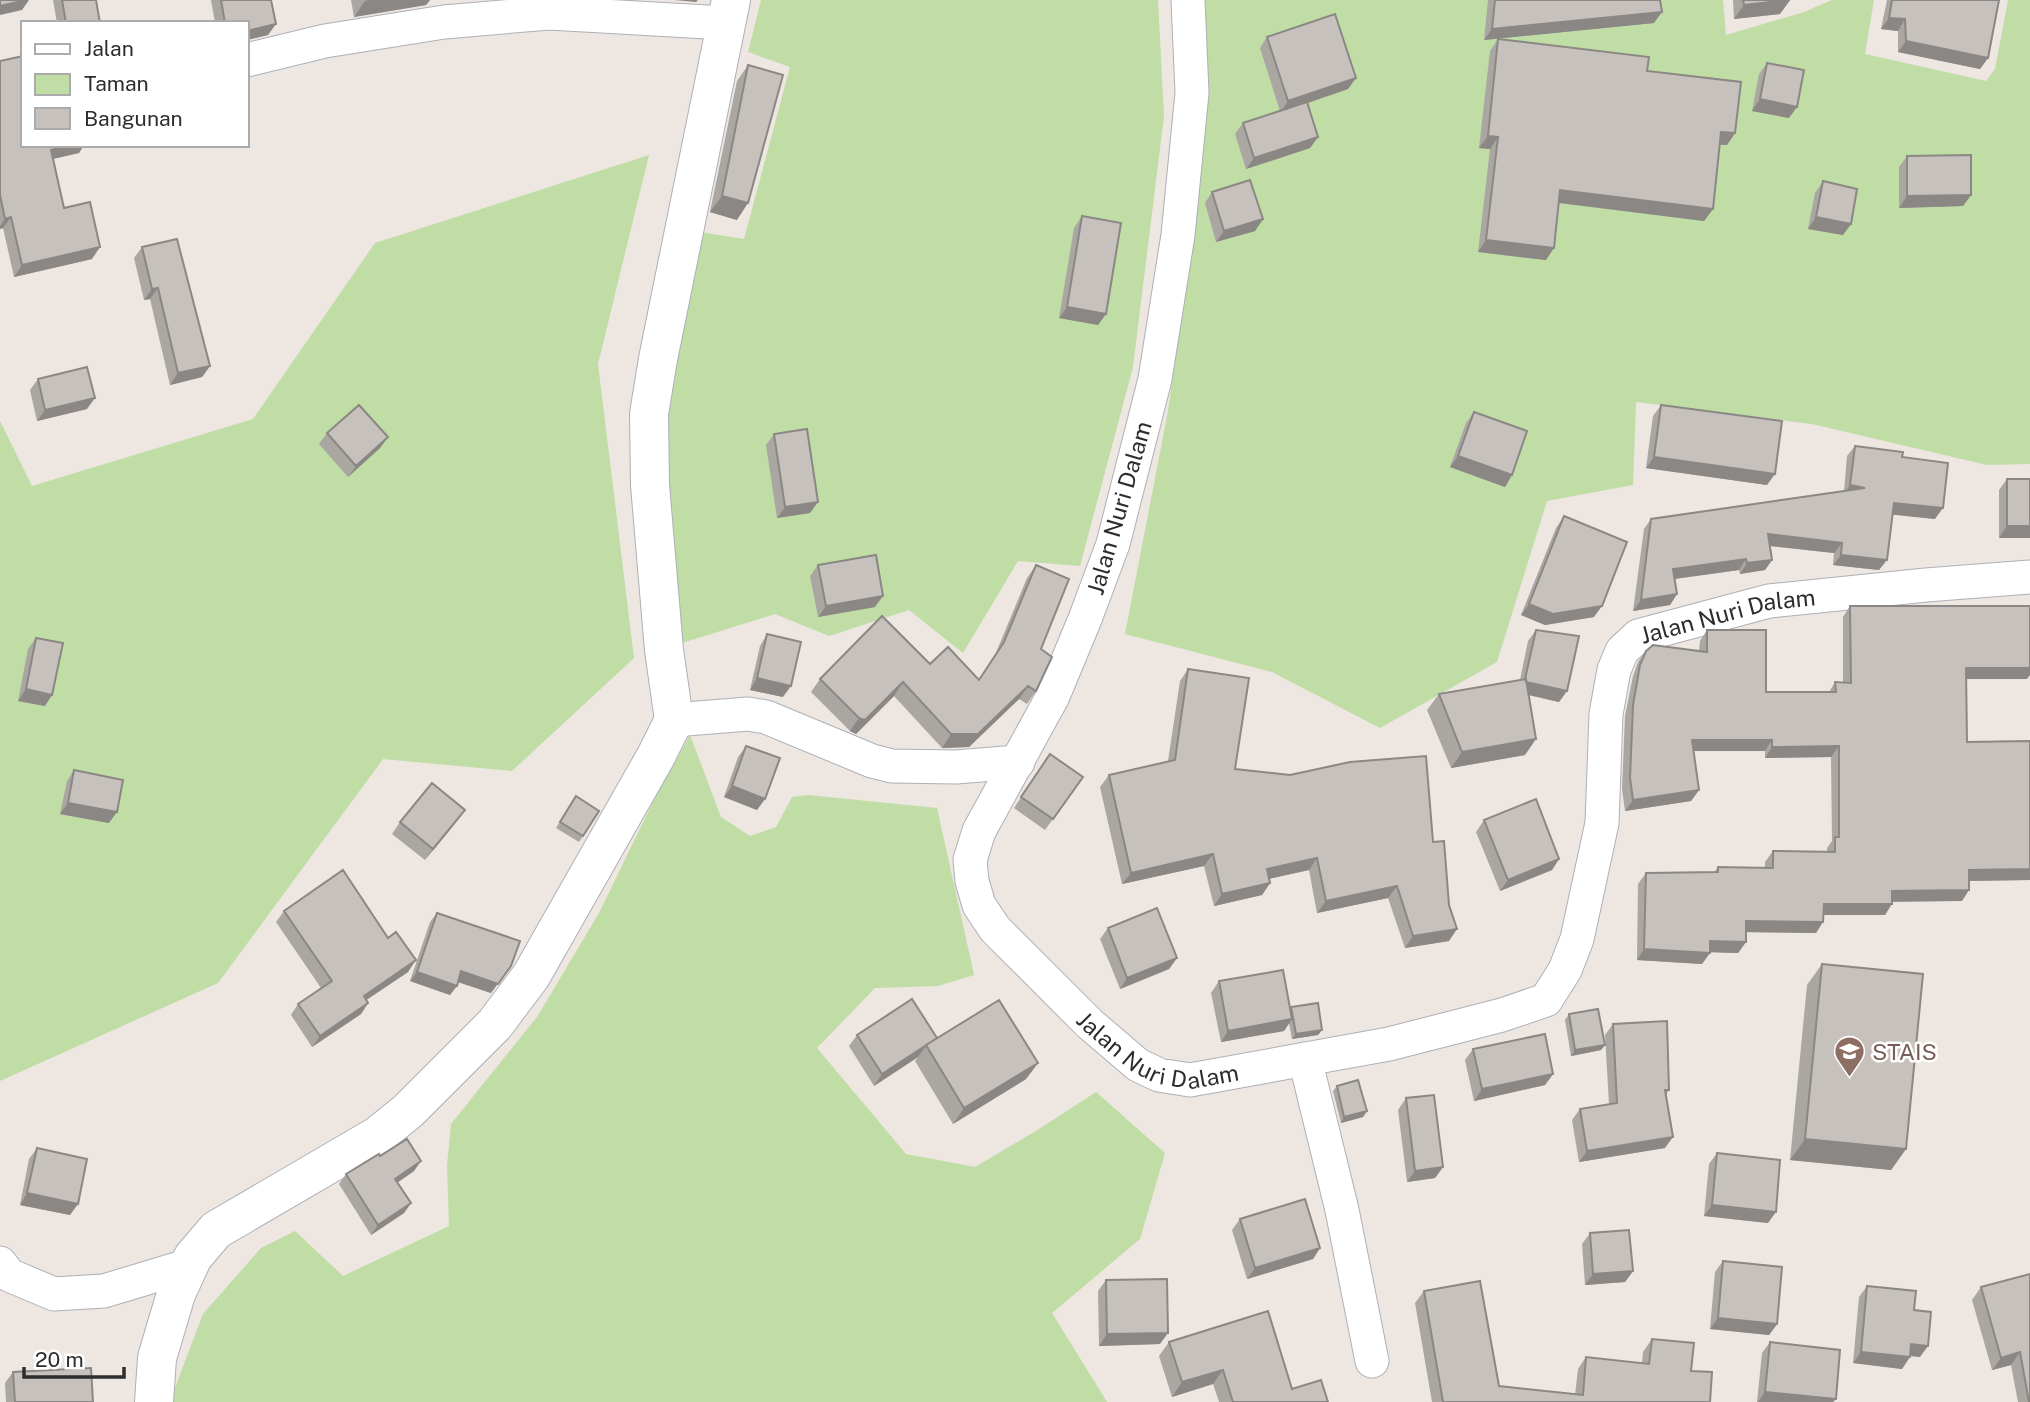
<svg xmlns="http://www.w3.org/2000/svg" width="2030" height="1402" font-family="'Public Sans',sans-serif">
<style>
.green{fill:#bfdda4}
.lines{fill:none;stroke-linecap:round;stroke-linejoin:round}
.street-casing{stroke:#adb0b7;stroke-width:35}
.secondary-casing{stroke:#adb0b7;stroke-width:40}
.street{stroke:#fff;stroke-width:33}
.secondary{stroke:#fff;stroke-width:38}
.wall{fill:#aaa6a2}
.shaded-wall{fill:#8b8784}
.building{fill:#c6c1bc;stroke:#8b8784;stroke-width:2}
.labels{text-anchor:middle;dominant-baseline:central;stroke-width:5;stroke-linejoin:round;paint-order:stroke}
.street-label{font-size:23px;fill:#2d2d2d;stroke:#fff}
.education-label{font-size:23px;fill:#785e54;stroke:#fff;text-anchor:start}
</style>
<rect width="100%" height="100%" fill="#ede6e1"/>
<!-- green -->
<path class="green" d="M761,0H1158L1164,116L1133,367L1080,566L1018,561L963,653L909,610L829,636L775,614L682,643L677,615L666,419L700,232L744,239L790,67L748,52Z
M1202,0H1723L1726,35L1804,12L1832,0H1874L1865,54L1986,81L1995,69L2008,0H2030V464L1987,465L1812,424L1636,402L1633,485L1547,501L1497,662L1380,728L1272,672L1125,634L1168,411L1192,234Z
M649,155L598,364L634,658L512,771L383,759L218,983L0,1081V421L32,486L253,419L375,243Z
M690,735L721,817L750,836L776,827L792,797L808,795L937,808L974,975L938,986L875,988L817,1048L906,1154L975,1167L1036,1131L1096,1092L1165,1153L1140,1239L1052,1313L1107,1402H173V1393L203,1314L261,1248L295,1231L343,1276L449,1226L447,1166L451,1124L537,1017L599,913L653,802Z"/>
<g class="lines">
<defs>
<g id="street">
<path id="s1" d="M1188,0L1192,93L1178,235L1155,379L1113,544L1085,619L1053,696L979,831L970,860L972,881L979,905L995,929L1090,1024L1138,1065L1159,1075L1190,1080L1389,1044L1502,1015L1546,1000L1565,970L1577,939L1602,823L1606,714L1614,670L1622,651L1638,636L1769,601L1926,585L2030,577"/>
<path d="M247,60L325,41L444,22L549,13L725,23"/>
<path d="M674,720L748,714L766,717L872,761L892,766L956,767L1018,762"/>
<path d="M1305,1059L1342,1210L1372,1361"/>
<path d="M0,1263L9,1275L54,1294L104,1291L190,1265"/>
</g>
<path id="secondary" d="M154,1402L157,1358L176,1294L193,1257L216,1230L377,1136L408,1111L495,1024L531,976L656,756L674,720L664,650L650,485L649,414L658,359L731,0"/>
</defs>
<!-- street casing -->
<use href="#street" class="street-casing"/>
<!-- secondary casing -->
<use href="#secondary" class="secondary-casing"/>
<!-- street -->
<use href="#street" class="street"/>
<!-- secondary -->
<use href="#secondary" class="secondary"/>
</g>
<!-- wall -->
<path class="wall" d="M53,0H96L100,23H57Z
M211,0H271L268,35L247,40V23H215Z
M351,0H430L426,5L354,17Z
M1488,0H1660L1654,23L1484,40Z
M1733,0H1790L1780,14L1734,19Z
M1887,0H1999L1988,58L1980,69L1898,52V31L1881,29Z
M1267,37L1356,78L1348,89L1308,103L1318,137L1310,148L1246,169L1235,134L1243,123L1280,111L1260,48Z
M1498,39L1647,71L1735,133L1727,145H1720L1713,209L1704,221L1559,203L1546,260L1478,252L1490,149L1479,148L1490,51Z
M0,61L23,145H84L79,153L53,159L64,208L92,259L14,277L3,228L0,229Z
M1767,63L1789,118L1752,111L1759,74Z
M748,65L737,220L710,212L737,81Z
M1907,156L1971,195L1963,206L1899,208V167Z
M1823,181L1851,224L1843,235L1808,229L1815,193Z
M1212,192L1263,219L1255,231L1216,242L1205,203Z
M1082,216L1106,314L1098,325L1059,318L1074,228Z
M142,247L210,366L202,377L170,385L150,299L144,300L134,258Z
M38,379L87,409L37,421L30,390Z
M1661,405L1767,485L1646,468L1653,416Z
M1474,412L1512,475L1505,487L1450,467L1466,423Z
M327,433L388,437L380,448L348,477L319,444Z
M774,434L810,513L777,518L766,445Z
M1855,446L1902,457L1935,519L1892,514L1879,570L1833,565L1834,553L1770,546L1772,560L1765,570L1740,574L1739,570L1675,579L1677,594L1670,605L1633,611L1644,529L1651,519L1844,491L1847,456Z
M2007,479H2030V538H1999V490Z
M1564,516L1594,617L1545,625L1521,615L1556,528Z
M818,565L875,607L818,617L810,576Z
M1036,565L1041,649L1036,691L1027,704L1019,699L969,747L942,748L894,696L856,734L850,731L811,692L820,679H979L995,655L1027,578Z
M1850,606L2027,679H1966L1967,742L2030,741V880L1969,881L1962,901H1892L1885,915H1824L1816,933L1746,932V942L1738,953L1710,952L1702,964L1637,960L1638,884L1646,873L1714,872L1718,867L1765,868V862L1773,851L1827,852V848L1832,841L1831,757L1765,758V751H1693L1699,790L1691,801L1625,811L1622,789L1625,716L1633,676L1638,662L1646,651H1699L1700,641L1707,630L1766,692H1829L1835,682H1843V617Z
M1536,630L1567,691L1559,702L1528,695L1525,755L1451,768L1427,710L1439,694L1520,680L1528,641Z
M767,634L783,697L750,690L760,646Z
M36,638L45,706L18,701L28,649Z
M1188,669L1235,769L1433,842L1449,941L1405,948L1388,898L1317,913L1309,870L1269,879L1270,883L1262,895L1214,906L1204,866L1122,884L1100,787L1109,775L1168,761L1180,681Z
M746,746L757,810L724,797L738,757Z
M1050,754L1083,777L1045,830L1014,808Z
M74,770L109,823L60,814L67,781Z
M572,802L583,836L579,842L556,828Z
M465,810L425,860L392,834L400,822Z
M1484,820L1559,859L1552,870L1500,891L1476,832Z
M284,911L388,938L408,972L366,1000L368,1003L361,1014L312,1047L291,1015L298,1004L321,988L276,922Z
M437,913L491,993L458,982L450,995L410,981L430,922Z
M1108,928L1177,958L1169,969L1120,989L1100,939Z
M1822,964L1906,1149L1891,1170L1790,1160L1807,985Z
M1219,981L1290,1008L1291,1007L1322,1030L1318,1035L1292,1039L1289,1023L1284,1031L1221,1042L1211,993Z
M1569,1014L1605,1045L1601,1050L1571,1056L1565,1020Z
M1613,1024L1669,1090L1666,1095L1665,1148L1579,1162L1572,1120L1580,1109L1609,1104L1605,1035Z
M857,1035L937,1038L1038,1063L1026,1079L953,1124L915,1061L918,1057L874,1086L849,1046Z
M1473,1049L1553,1074L1545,1085L1474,1101L1465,1060Z
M1337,1086L1367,1111L1363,1117L1341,1123L1333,1091Z
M1406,1098L1443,1167L1435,1178L1407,1182L1398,1110Z
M37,1148L70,1215L20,1205L29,1159Z
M1717,1153L1768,1223L1704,1216L1709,1164Z
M380,1156L414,1171L397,1183L411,1203L404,1213L371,1235L339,1184L346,1174Z
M1240,1219L1320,1248L1313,1259L1247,1279L1232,1230Z
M1590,1233L1633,1271L1625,1282L1585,1285L1582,1244Z
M1723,1261L1777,1324L1769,1335L1710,1329L1715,1272Z
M2030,1274V1402H2018L2011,1365L1992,1370L1972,1300L1981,1287Z
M1106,1280L1160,1344L1099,1346L1098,1291Z
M1867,1286L1914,1310L1920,1357L1910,1356L1902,1369L1853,1363L1859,1297Z
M1424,1291L1499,1386L1575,1395L1578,1369L1586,1357L1642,1363L1643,1352L1652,1339L1691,1371L1710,1402H1432L1415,1303Z
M1169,1342L1292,1389L1328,1402H1219L1213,1384L1172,1397L1159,1356Z
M1770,1342L1833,1402H1757L1762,1353Z
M13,1372L93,1402H6L5,1383Z"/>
<!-- shaded-wall -->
<path class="shaded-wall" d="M26,0H29L22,10L0,15V6Z
M369,0H430L426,5L354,17L365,1Z
M674,0H698L696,2Z
M1790,0L1780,14L1734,19L1744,5Z
M1662,12L1654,23L1484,40L1492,29Z
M1889,18L1905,19L1898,31L1881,29Z
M276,24L268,35L247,40V31Z
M1906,41L1988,58L1980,69L1898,52Z
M1356,78L1348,89L1281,112L1288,101Z
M1760,99L1797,107L1789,118L1752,111Z
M1721,132L1735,133L1727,145L1713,144Z
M1488,136L1498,137L1490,149L1479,148Z
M1318,137L1310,148L1246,169L1254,158Z
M71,145H84L79,153L43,161L51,150Z
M1560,190L1713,209L1704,221L1552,202Z
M1971,195L1963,206L1899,208L1907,196Z
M722,196L748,203L737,220L710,212Z
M11,217L3,228L0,229V226L5,219Z
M1816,217L1851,224L1843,235L1808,229Z
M1263,219L1255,231L1216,242L1224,231Z
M1486,240L1554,248L1546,260L1478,252Z
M100,247L92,259L14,277L22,265Z
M158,288L150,299L144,300L152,289Z
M1067,307L1106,314L1098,325L1059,318Z
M210,366L202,377L170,385L178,373Z
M95,398L87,409L37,421L45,410Z
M388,437L380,448L348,477L356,466Z
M1458,456L1512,475L1505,487L1450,467Z
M1654,457L1775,474L1767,485L1646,468Z
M1850,485L1865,488L1843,496Z
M818,502L810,513L777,518L785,507Z
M1894,503L1943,508L1935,519L1886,514Z
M2007,526H2030V538H1999Z
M1768,534L1842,543L1834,553L1761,545Z
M1841,555L1887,560L1879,570L1833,565Z
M1746,559L1739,570L1666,580L1673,569Z
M1772,560L1765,570L1740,574L1747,563Z
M1677,594L1670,605L1633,611L1641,600Z
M883,596L875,607L818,617L826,606Z
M1529,604L1602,606L1594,617L1545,625L1521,615Z
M1966,668H2030V675L2027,679H1959Z
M757,678L791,686L783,697L750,690Z
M1525,681L1567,691L1559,702L1517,692Z
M903,682L894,696L856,734L850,731L859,718Z
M1028,686L1019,699L969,747L942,748L951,734Z
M26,689L52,695L45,706L18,701Z
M1536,739L1525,755L1451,768L1462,752Z
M1692,740H1772L1765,751H1684Z
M1839,746L1831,757L1765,758L1772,747Z
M732,786L765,799L757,810L724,797Z
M1699,790L1691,801L1625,811L1633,800Z
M68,803L117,812L109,823L60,814Z
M465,810L457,821L425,860L433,849Z
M1213,854L1204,866L1122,884L1131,873Z
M1317,858L1309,870L1259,881L1267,869Z
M1559,859L1552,870L1500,891L1508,880Z
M2030,869V880L1961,881L1969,870Z
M1270,883L1262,895L1214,906L1222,894Z
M1397,886L1388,898L1317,913L1326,901Z
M1969,890L1962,901L1885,902L1892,891Z
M1824,904H1892L1885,915H1816Z
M1746,921L1823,922L1816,933L1738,932Z
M1457,929L1449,941L1405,948L1413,936Z
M1710,941L1746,942L1738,953L1703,952Z
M1644,949L1710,953L1702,964L1637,960Z
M1177,958L1169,969L1120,989L1127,978Z
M416,960L408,972L356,1007L364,996Z
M511,966L491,993L455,981L461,971Z
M417,972L457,986L450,995L410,981Z
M368,1003L361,1014L312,1047L320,1036Z
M1292,1019L1284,1031L1221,1042L1228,1031Z
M1322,1030L1318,1035L1292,1039L1296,1034Z
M1605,1045L1601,1050L1571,1056L1575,1050Z
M926,1046L918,1057L874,1086L882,1074Z
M1038,1063L1026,1079L953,1124L964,1108Z
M1553,1074L1545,1085L1474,1101L1482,1089Z
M1367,1111L1363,1117L1341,1123L1344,1117Z
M1673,1137L1665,1148L1579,1162L1587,1151Z
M1805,1139L1906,1149L1891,1170L1790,1160Z
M421,1161L414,1171L388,1189L395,1179Z
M1443,1167L1435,1178L1407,1182L1415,1171Z
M27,1193L78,1204L70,1215L20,1205Z
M411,1203L404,1213L371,1235L378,1225Z
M1712,1205L1776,1212L1768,1223L1704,1216Z
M1320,1248L1313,1259L1247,1279L1255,1268Z
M1633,1271L1625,1282L1585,1285L1593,1274Z
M1718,1318L1777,1324L1769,1335L1710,1329Z
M1168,1333L1160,1344L1099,1346L1107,1334Z
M1911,1344L1928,1346L1920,1357L1903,1355Z
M1861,1352L1910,1357L1902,1369L1853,1363Z
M2020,1352L2011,1365L1992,1370L2001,1358Z
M1223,1370L1213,1384L1172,1397L1182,1382Z
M1765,1392L1836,1399L1833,1402H1758Z"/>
<!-- building -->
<path class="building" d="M0,0H26L0,6Z
M62,0H96L100,23H66Z
M221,0H271L276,24L247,31V23H225Z
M1495,0H1660L1662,12L1492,29Z
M1743,0H1790L1744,5Z
M1892,0H1999L1988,58L1906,41L1905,19L1889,18Z
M1335,14L1356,78L1288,101L1267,37Z
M1498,39L1649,57L1647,71L1741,82L1735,133L1721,132L1713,209L1560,190L1554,248L1486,240L1498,137L1488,136Z
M23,56V145H71L51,150L64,208L90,202L100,247L22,265L11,217L5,219L0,195V61Z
M1767,63L1804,70L1797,107L1760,99Z
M748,65L783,75L748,203L722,196Z
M1307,102L1318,137L1254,158L1243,123Z
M1971,155V195L1907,196V156Z
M1250,180L1263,219L1224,231L1212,192Z
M1823,181L1857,189L1851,224L1816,217Z
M1082,216L1121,223L1106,314L1067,307Z
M177,239L210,366L178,373L158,288L152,289L142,247Z
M87,367L95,398L45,410L38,379Z
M359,405L388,437L356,466L327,433Z
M1661,405L1782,421L1775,474L1654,457Z
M1474,412L1527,431L1512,475L1458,456Z
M807,429L818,502L785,507L774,434Z
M1855,446L1903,452L1902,457L1948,463L1943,508L1894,503L1887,560L1841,555L1842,543L1768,534L1772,560L1747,563L1746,559L1673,569L1677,594L1641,600L1651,519L1865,488L1850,485Z
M2007,479H2030V526H2007Z
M1564,516L1627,542L1602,606L1553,614L1529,604Z
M876,555L883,596L826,606L818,565Z
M1036,565L1069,579L1041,649L1052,657L1036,691L1028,686L978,734H951L903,682L865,720L859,718L820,679L882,616L930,664L948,647L979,680L1004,642Z
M1850,606H2030V668H1966L1967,742L2030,741V869L1969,870V890L1892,891V904H1824L1823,922L1746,921V942L1710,941V953L1644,949L1646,873L1718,872V867L1773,868V851L1835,852V837H1839V746L1772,747V740H1692L1699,790L1633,800L1630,778L1633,705L1640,665L1646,651L1653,645L1707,652V630H1766V692H1836L1835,682L1851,683Z
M1536,630L1579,636L1567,691L1526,682L1525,679Z
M767,634L801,642L791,686L757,678Z
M36,638L63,643L52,695L26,689Z
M1188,669L1249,678L1235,769L1290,775L1350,762L1426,756L1433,842L1444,841L1449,905L1457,929L1413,936L1397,886L1326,901L1317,858L1267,869L1270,883L1222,894L1213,854L1131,873L1109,775L1175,760Z
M1526,679L1536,739L1462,752L1439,694Z
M746,746L780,758L765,799L732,786Z
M1050,754L1083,777L1053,819L1021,797Z
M74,770L123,780L117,812L68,803Z
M432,783L465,810L433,849L400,822Z
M576,796L599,811L583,836L560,822Z
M1536,799L1559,859L1508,880L1484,820Z
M343,870L388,938L396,932L416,960L364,996L368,1003L320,1036L298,1004L332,981L284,911Z
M1157,908L1177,958L1127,978L1108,928Z
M437,913L520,941L511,966L498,984L461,971L457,986L417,972Z
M1822,964L1923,974L1906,1149L1805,1139Z
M1283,970L1292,1019L1228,1031L1219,981Z
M912,999L937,1038L882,1074L857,1035Z
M999,1000L1038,1063L964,1108L926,1045Z
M1318,1003L1322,1030L1296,1034L1291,1007Z
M1598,1009L1605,1045L1575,1050L1569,1014Z
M1667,1021L1669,1090H1665L1673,1137L1587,1151L1580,1109L1617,1103L1613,1024Z
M1545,1034L1553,1074L1482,1089L1473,1049Z
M1358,1080L1367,1111L1344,1117L1337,1086Z
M1434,1095L1443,1167L1415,1171L1406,1098Z
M407,1139L421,1161L395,1179L411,1203L378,1225L346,1174L379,1154L380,1156Z
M37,1148L87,1159L78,1204L27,1193Z
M1717,1153L1780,1160L1776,1212L1712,1205Z
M1305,1199L1320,1248L1255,1268L1240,1219Z
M1629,1230L1633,1271L1593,1274L1590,1233Z
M1723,1261L1782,1267L1777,1324L1718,1318Z
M2030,1274V1402H2029L2020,1352L2001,1358L1981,1287Z
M1167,1279L1168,1333L1107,1334L1106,1280Z
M1480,1281L1499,1386L1583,1395L1586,1357L1649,1364L1652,1339L1694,1343L1691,1371L1712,1372L1710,1402H1443L1424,1291Z
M1867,1286L1916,1291L1914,1310L1931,1312L1928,1346L1911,1344L1910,1357L1861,1352Z
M1268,1311L1292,1389L1321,1380L1328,1402H1233L1223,1370L1182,1382L1169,1342Z
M1770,1342L1840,1350L1836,1399L1765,1392Z
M91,1368L93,1402H15L13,1372Z"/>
<!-- icons -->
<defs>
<symbol id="university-pin" viewBox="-11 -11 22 30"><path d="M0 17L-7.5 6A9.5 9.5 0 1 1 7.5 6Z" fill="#8d6e63" stroke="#fff"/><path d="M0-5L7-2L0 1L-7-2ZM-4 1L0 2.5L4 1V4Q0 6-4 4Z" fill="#fff"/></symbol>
</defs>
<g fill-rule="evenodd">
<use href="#university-pin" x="1832" y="1034" width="35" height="47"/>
</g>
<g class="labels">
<!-- street labels -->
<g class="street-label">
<text transform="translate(1119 508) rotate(-74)">Jalan Nuri Dalam</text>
<text stroke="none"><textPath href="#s1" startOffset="2068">Jalan Nuri Dalam</textPath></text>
<text stroke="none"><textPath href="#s1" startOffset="1186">Jalan Nuri Dalam</textPath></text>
</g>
<!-- education labels -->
<g class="education-label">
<text x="1872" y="1051">STAIS</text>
</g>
</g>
<!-- legend -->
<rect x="21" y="21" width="228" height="126" fill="#ffffff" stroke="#ababab" stroke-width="2"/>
<rect x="35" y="44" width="35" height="10" fill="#ffffff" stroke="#ababab" stroke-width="2"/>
<text x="84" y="56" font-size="21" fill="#2d2d2d">Jalan</text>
<rect x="35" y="74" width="35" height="21" fill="#bfdda4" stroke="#ababab" stroke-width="2"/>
<text x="84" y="91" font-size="21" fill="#2d2d2d">Taman</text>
<rect x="35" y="108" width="35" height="21" fill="#c6c1bc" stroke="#ababab" stroke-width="2"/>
<text x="84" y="126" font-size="21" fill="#2d2d2d">Bangunan</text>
<!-- scale -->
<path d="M24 1367v10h100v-10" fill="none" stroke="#2d2d2d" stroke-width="3.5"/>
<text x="35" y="1367" font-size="21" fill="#2d2d2d" stroke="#ffffff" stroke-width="5" paint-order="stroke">20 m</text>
</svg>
